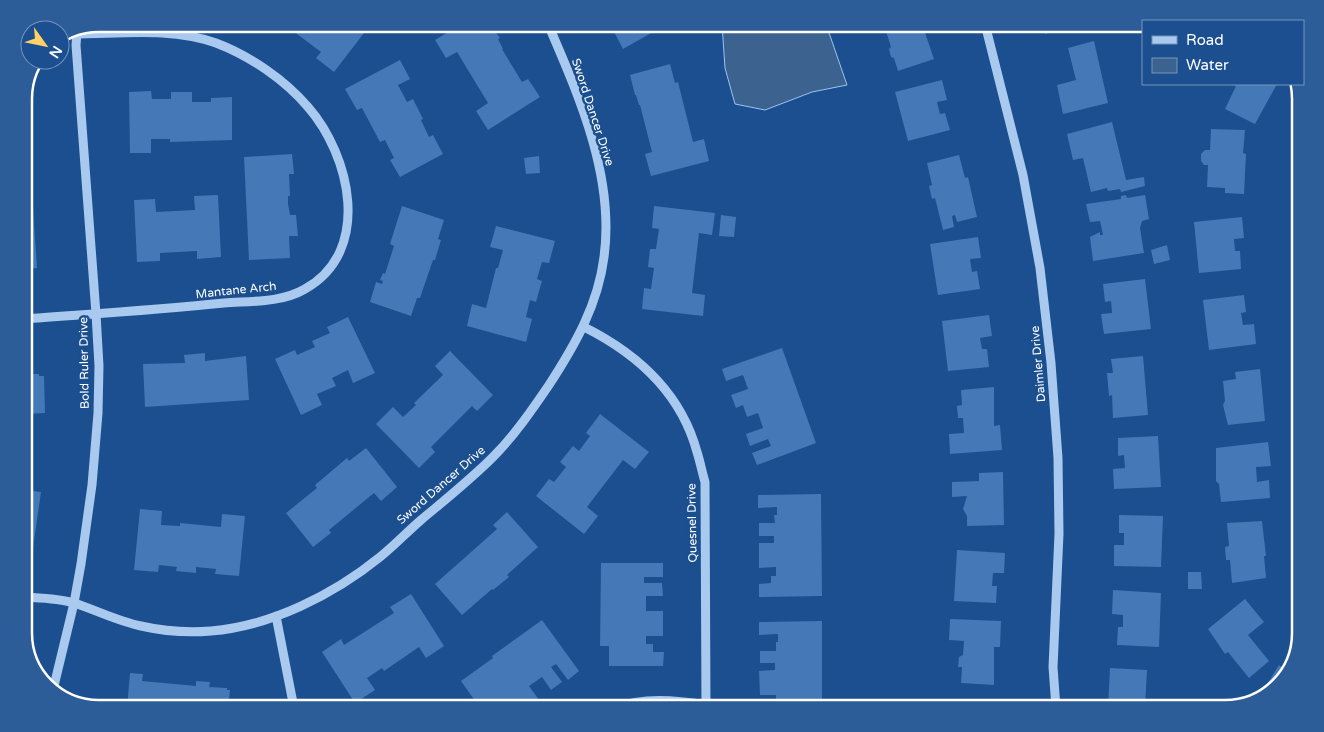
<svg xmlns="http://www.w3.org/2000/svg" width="1324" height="732" font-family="'Varela Round',sans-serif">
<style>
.water{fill:#3c6290;stroke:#9cc4f0}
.building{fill:#4478b7}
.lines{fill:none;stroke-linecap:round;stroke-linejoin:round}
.minor{stroke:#a9c9ee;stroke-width:9}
.labels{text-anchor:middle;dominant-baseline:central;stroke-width:5;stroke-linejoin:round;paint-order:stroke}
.street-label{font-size:12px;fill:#fff;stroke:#1b4f8f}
.rim{fill:none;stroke:#fff;stroke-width:2.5}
</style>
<rect width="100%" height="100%" fill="#1b4f8f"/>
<!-- water -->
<path class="water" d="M722,24H826L847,85L812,92L765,110L735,104L725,68Z"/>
<!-- building -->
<path class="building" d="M290,24H371L334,72L316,58L321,52L289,28L292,25Z
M462,24H497L499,27L494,30L500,38L498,39L503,49H502L522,82L528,79L540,97L488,130L476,111L488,103L457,52L446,58L435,40Z
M615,24H657L660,28L623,49L613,30L617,27Z
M896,24H922L934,59L898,71L894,58L891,57L889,49L891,47L885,28Z
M1042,24H1080L1078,28L1073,29L1070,27L1045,34Z
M1094,41L1108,103L1063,114L1057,85L1076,80L1068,48Z
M400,60L410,79L398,85L407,102L413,99L423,119L421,120L429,137L433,135L443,154L400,177L390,160L394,158L385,140L380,142L362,108L357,110L345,89Z
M670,64L675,83L678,82L693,142L704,139L709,161L651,176L645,154L652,152L640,105H639L636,95H635L630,75Z
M942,80L947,100L937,102L940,114L945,113L950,130L908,141L895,92Z
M1234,84H1277L1255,124L1225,109L1236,86L1233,85Z
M151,91L152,99H171V92H192V102H211V98L232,97V140L170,142V139H151V153H130L129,92Z
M25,92H27V152H24Z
M1112,122L1126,180L1144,177L1145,186L1121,192L1120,189L1108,191L1107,188L1091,192L1083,158L1073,160L1067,134Z
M1211,129L1245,130L1243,153L1246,154L1244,194L1225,193V188L1207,187L1208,165H1204L1201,161V154L1205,150H1210Z
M292,154L294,174H289L290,196H288V204L290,215H296L298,236H289L290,258L249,260L244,157Z
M959,155L965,178L968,177L977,217L957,222L955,215L952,216L954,227L943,230L935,198L932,199L929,186L932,185L927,163Z
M539,156L540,173L526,174L524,158Z
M218,195L221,257L197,259V251L160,253V261L137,262L134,200L155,199L156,212L195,210L194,196Z
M1126,195L1127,198L1145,195L1149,219L1142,221L1140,228L1144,253L1093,261L1090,237L1100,232V235H1103L1100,221L1090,222L1086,204L1121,199V196Z
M402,206L444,220L438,239L441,240L435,260H433L420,298H417L411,316L370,302L376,282L382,284L383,281L380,280L383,273L385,274L394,246L390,244Z
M654,206L715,213L712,235L699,233L692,293L705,295L703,316L642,309L644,288L651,289L654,268L648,267L650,249H656L659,229L652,228Z
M24,208H33L37,268L24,269Z
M721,215L736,217L734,237L719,236Z
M1242,217L1244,238L1234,239L1235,251H1240L1241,269L1199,273L1194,222Z
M496,226L555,241L549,263L542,262L537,279L542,281L536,302L530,300L526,317L532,319L526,342L467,326L472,304L486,308L496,268H498L503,250L490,247Z
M978,237L981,258L970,259L972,272L977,271L980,289L938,295L930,244Z
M1167,245L1170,260L1154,264L1151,250Z
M1145,279L1151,329L1104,334L1101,314L1112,313L1111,301L1105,302L1103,284Z
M1244,295L1246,312L1241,313L1243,325L1254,324L1256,344L1209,350L1203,300Z
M989,315L992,336L980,338L982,349H987L989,367L948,371L942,321Z
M348,317L375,373L353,383L348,370L332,378L336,386L317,394L322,405L301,415L275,359L295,350L297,355L315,347L312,341L330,333L327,327Z
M782,348L816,443L757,465L752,453L771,446L768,439L750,446L746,434L763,428L758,413L747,417L743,405L736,408L731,395L748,389L743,375L726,381L722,369Z
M450,351L493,395L477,411L472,406L431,447L435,452L419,468L376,424L393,407L403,417L416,405L414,403L443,375L435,366Z
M205,353V361L246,356L249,400L145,407L143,364L185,363L184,355Z
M1143,356L1148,415L1113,418L1112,395L1109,396L1107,373H1113L1111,359Z
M1260,369L1265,421L1228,425L1223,405L1225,401L1223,381L1236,379L1235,372Z
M33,374H39V376H44L45,413L24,414V377H33Z
M994,387V426L1000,425L1002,450L950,454L949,434L964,433L963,418H958L957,406L962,405L961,390Z
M600,414L649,452L635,469L623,460L587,507L598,516L584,534L536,496L549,479L554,482L566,467L560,462L573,446L579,451L590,436L586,433Z
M1158,436L1161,487L1114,489L1113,469L1125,468L1124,455L1118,456V438Z
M1268,442L1271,466L1256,467L1257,482L1269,480L1270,498L1221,502L1219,484L1216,481V448Z
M366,448L397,487L381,501L374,493L329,530L331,533L313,547L286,513L317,488L315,485L347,458L349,461Z
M1003,472L1004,525L967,526V516L963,509L967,496L952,497V482L979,481V473Z
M24,490L41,492L32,555L24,554Z
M821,494L822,596L759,597V584L771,583V576H776V567L759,568V543H774V536H759V523H775L774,515H777V507L758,508V495Z
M140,509L162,511L161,525L180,526V523L221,527L222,514L245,516L239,576L215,574L216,569L196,567V573L176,571L177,567L159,565L158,572L134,570Z
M507,512L538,547L507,575L509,577L493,590L492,589L462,615L435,584L497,529L493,525Z
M1119,515L1163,516L1161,567L1114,566V545H1124V533H1119Z
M1262,521L1266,556H1264L1266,578L1232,583L1230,560H1226L1225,547L1229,546L1227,523Z
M957,550L1005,553L1004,573H993L992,586H997L996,603L954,601Z
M601,563H663V577H644V583H662L663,596H646V611H663V636H646V644H653V652H664L663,666H609V646H600Z
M1188,572H1201L1202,589H1188Z
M1113,590L1161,593L1159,647L1117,645L1118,627H1123V615L1112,614Z
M411,594L444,646L426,658L419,647L384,671L382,668L367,678L375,690L355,703L322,652L341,639L344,645L394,613L390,607Z
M1245,599L1264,622L1248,635L1269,661L1249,678L1228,652L1225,654L1208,629Z
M950,619L1001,621L1000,647H994V685L961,683L962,667H958L959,657L963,655L964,641L949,640Z
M542,620L579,671L568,680L556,664L551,667L562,682L551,690L542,677L529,686L539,700L527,708H515L510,701L500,708H480L461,681L493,658L492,656Z
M822,621V708H773V704H776V695H760L759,671L775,670V663H760V651H776V642H778V634L759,635V622Z
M1279,665L1289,672L1265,696L1261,694Z
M1110,668L1147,670L1145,708H1108Z
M130,673L143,674L142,681L196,686V681L210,682L209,687L227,688V690H230L228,708H127Z"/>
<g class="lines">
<!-- minor -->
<path class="minor" d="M985,24L1023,175L1040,268L1051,363L1058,458L1059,534L1053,667L1056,708
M1300,231V314
M24,319C91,314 157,310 224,303C250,301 281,303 305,289C373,251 350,155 308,107C284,79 250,56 216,43C170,27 121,34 73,34
M584,327C636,353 681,393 697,452C700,461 702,472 705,482L706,708
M24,597C41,598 58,598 74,603C96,610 117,621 141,626C163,631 188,633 211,631C271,626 333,595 380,557C394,546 407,532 421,520C446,499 470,480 493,457C514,436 532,410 549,385C575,345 598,305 604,257C615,177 579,96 548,24
M276,616L294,708
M53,690L74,603L81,564L92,485L98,413L99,366L96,314L76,45L77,33
M614,708C643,697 676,700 706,705"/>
</g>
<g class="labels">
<!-- street labels -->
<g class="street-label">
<text transform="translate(593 112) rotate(72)">Sword Dancer Drive</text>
<text transform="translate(236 290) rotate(-6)">Mantane Arch</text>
<text transform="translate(84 363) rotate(-91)">Bold Ruler Drive</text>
<text transform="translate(1038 364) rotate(-95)">Daimler Drive</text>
<text transform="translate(441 485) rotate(-41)">Sword Dancer Drive</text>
<text transform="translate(692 523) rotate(-91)">Quesnel Drive</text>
</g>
</g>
<!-- crop -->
<path d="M0 0H1324V732H0ZM99 32H1225A67 67 0 0 1 1292 99V633A67 67 0 0 1 1225 700H99A67 67 0 0 1 32 633V99A67 67 0 0 1 99 32Z" fill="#2d5d98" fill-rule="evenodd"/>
<path class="rim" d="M99 32H1225A67 67 0 0 1 1292 99V633A67 67 0 0 1 1225 700H99A67 67 0 0 1 32 633V99A67 67 0 0 1 99 32Z"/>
<!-- legend -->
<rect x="1142" y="20" width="162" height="65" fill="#1b4f8f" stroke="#7695bc"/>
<rect x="1152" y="36" width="25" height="8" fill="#a9c9ee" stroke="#7695bc"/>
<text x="1186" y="45" font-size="15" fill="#ffffff">Road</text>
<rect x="1152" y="58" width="25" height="15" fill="#3c6290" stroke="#7695bc"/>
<text x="1186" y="70" font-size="15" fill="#ffffff">Water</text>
<!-- north arrow -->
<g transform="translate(45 45) rotate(123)"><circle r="24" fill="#1b4f8f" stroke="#7695bc"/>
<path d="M0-4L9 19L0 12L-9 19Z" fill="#ffd166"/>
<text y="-8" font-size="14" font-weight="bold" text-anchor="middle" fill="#ffffff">N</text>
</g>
</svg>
